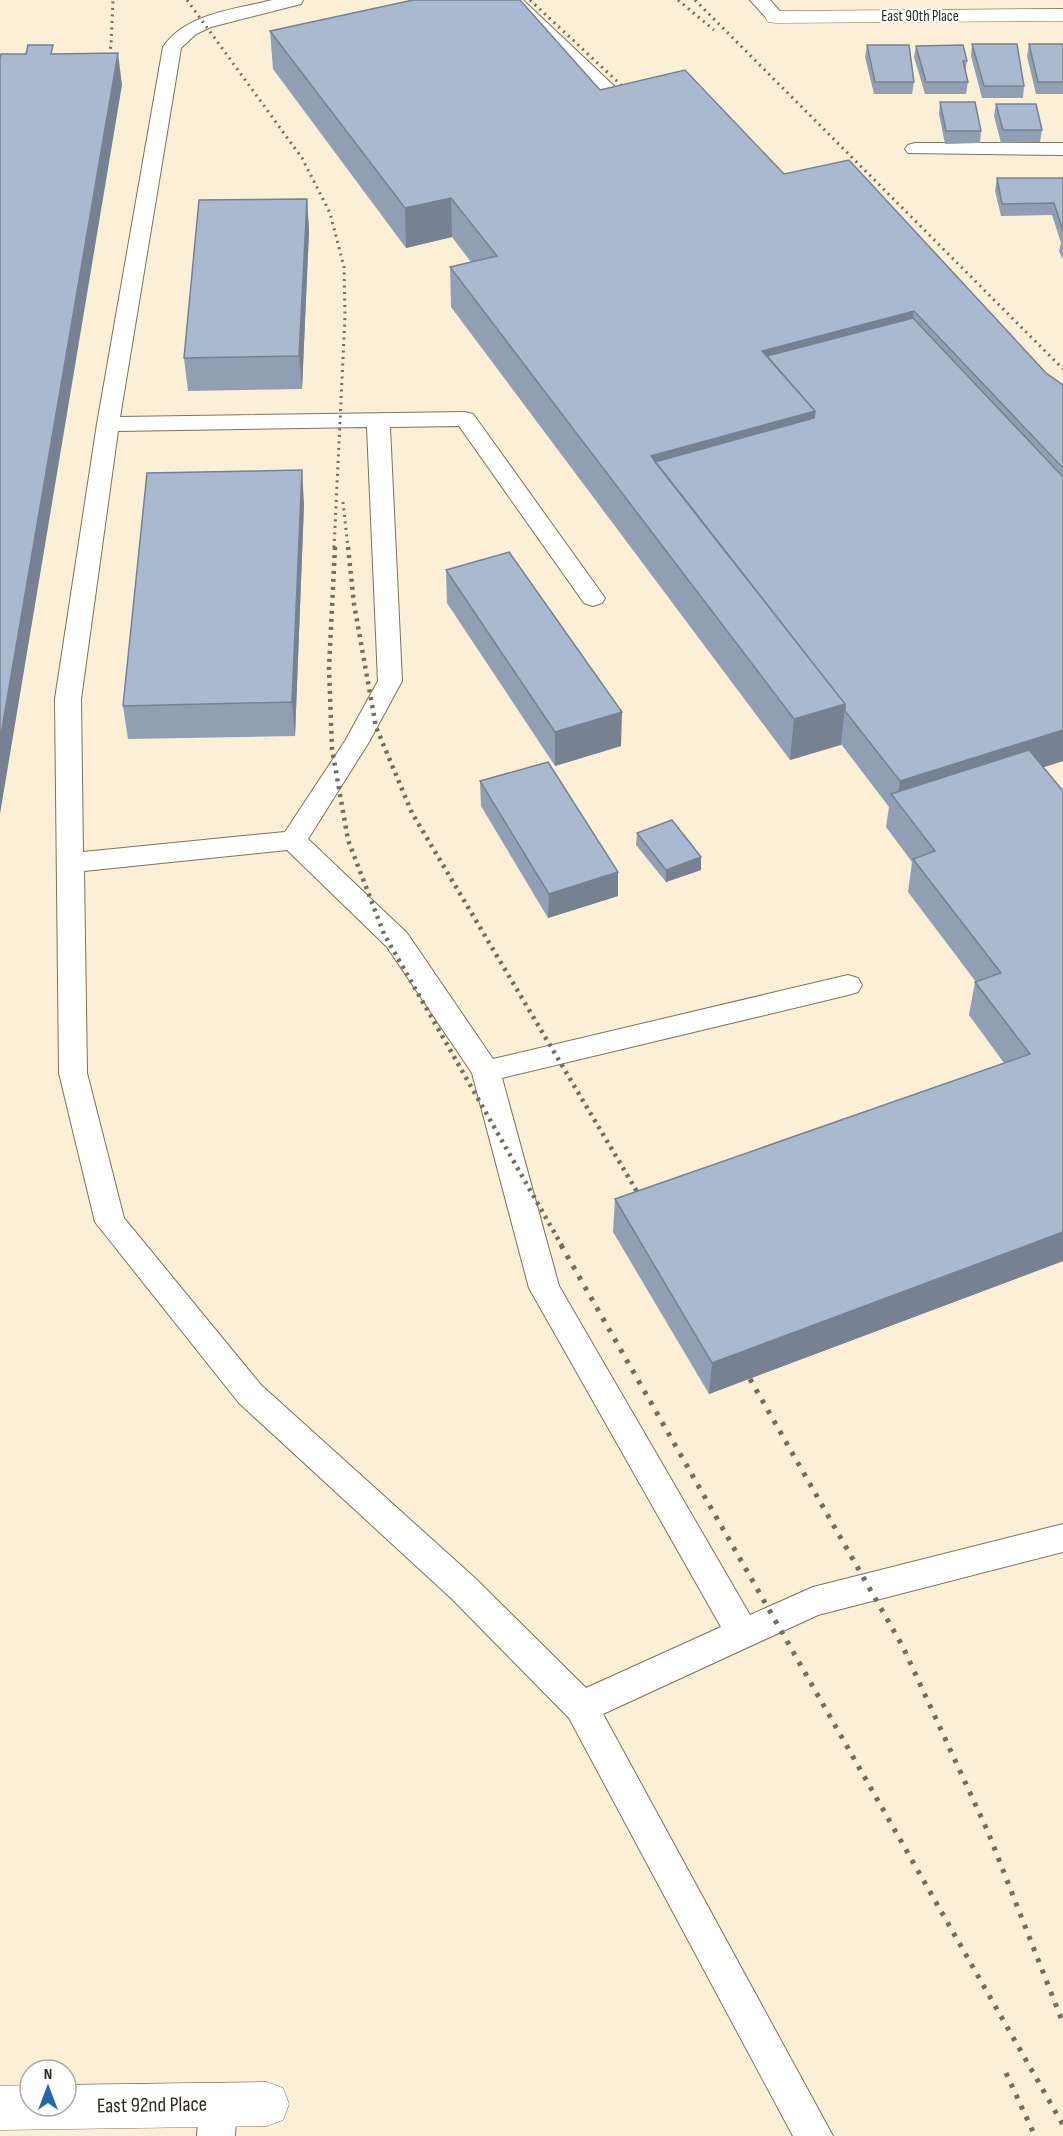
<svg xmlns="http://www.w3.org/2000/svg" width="1063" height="2136" font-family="'Sofia Sans Condensed',sans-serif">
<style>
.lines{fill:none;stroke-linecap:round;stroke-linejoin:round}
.service-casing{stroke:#7d735b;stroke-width:2}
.minor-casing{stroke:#7d735b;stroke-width:1}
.service{fill:#fff;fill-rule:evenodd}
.minor{fill:#fff;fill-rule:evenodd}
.rail-far2{stroke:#736d5d;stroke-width:3;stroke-dasharray:2 4.5;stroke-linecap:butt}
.rail-far1{stroke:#736d5d;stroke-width:4.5;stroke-dasharray:3 5;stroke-linecap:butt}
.rail{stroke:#736d5d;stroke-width:5;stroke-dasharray:4 8;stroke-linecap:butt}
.wall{fill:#909fb3}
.shaded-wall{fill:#768292}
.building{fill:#a8b9d0;stroke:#768292;stroke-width:1.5}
.labels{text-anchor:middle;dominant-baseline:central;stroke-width:4.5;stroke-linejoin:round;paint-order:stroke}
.far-street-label{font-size:15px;fill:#2e2a20;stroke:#fff}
.near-street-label{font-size:21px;fill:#2e2a20;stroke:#fff}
</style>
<rect width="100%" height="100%" fill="#fbf0d5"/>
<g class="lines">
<defs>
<path id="service" d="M272,0H303L301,4L211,27L196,34L181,48L120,417L465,412L473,414L605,598L602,603L593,606L584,603L459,426L390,427L402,681L369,742L308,839L407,933L493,1059L848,975L858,978L862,985L858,992L848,995L502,1078L559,1286L750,1615L813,1587L1063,1524V1552L818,1615L603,1714L833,2136H793L569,1718L452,1599L239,1403L95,1222L59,1073L55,699L97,424L163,47C186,13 234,10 272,0ZM367,427L378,681L345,741L285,832L83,852L81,699L118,431ZM287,850L387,947L472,1073L529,1288L721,1627L586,1688L476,1579L261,1385L124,1218L87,1073L84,871Z
M503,0H523L631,102L634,106L631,110H617Z
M750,0H770L785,17L783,21H769Z
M915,143H1063V155L908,153L905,149L908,145Z
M218,2085L231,2091L237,2104L235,2136H197L199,2104L205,2091Z"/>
<path id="minor" d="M1063,9V21L776,23L768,22L765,17L768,12L776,11Z
M267,2082L283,2088L289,2104L283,2120L267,2126L0,2130V2086L30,2085V2106H66V2085Z"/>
</defs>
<!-- service casing -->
<use href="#service" class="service-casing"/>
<!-- minor casing -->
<use href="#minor" class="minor-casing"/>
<!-- service -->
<use href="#service" class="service"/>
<!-- minor -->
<use href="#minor" class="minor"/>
<!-- rail-far2 -->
<path class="rail-far2" d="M187,0L302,158L330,213L344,267L345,316L334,548
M530,0L634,97
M678,0L714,30
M695,0L1063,369
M107,68L111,45L113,0
M343,502L348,548"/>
<!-- rail-far1 -->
<path class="rail-far1" d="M335,547L329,668L332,749L348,840L384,934L562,1246
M348,547L354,604L376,727L412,813L645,1205"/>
<!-- rail -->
<path class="rail" d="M561,1245L1063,2125
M750,1379L903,1647L988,1832L1063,2023
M1006,2073L1035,2136"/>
</g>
<!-- wall -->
<path class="wall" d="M270,31L600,90L784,174L1063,385V761L1043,767L1063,1261L709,1394L613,1232L615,1199L1004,1063L969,1015L975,982H976L908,892L912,862L886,827L889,807L841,744L790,760L451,307L450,267L471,262L452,237L406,248L273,69Z
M972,44L1024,86L1023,98H982L971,56Z
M1029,44H1063V94H1036L1027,56Z
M867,45L914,82L912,94H874L865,57Z
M916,46L967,61L965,72L968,82L966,94H925L914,57Z
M940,102L981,131L980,143L945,144L939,114Z
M996,104L1042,130L1040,142L1001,143L994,116Z
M997,178H1063V258H1062L1059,251L1061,243L1052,215L1001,216L995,191Z
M307,199L309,231L302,389L188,391L184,358Z
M304,504L295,736L128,739L123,706Z
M446,570L621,746L555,766L447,603Z
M480,781L618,896L548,918L481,806Z
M637,833L701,857V870L666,882L636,845Z"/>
<!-- shaded-wall -->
<path class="shaded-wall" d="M118,53L122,85L0,814V740Z
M451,198L452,237L406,248L405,208Z
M307,199L309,231L302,389L299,356Z
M914,311L908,351L759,391L762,351Z
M815,411L811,452L672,490L651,456Z
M302,470L304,504L295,736L292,702Z
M845,704L841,745L790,760L794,719Z
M622,712L621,746L555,766V732Z
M1063,730V761L905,812L897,802L900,781Z
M701,857V870L666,882V870Z
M618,872V896L548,918L549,894Z
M1063,1232V1261L709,1394L712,1363Z"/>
<!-- building -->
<path class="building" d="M413,0H520L600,90L685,70L784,174L849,160L1046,373L1063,385V468L914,311L762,351L815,411L651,456L845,704L794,719L450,267L497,256L451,198L405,208L270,31Z
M972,44H1017L1024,86H984Z
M1029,44H1063V82H1038Z
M28,45H53L51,54L118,53L0,740V58L1,54H26Z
M867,45H909L914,82H875Z
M963,45L967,61H963L968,82H926L916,46Z
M940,102H975L981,131H946Z
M996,104H1036L1042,130H1003Z
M997,178H1063V231L1054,203L1002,204Z
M307,199L299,356L184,358L199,200Z
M913,318L1063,477V730L900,781L845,711V704L655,462L814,418L815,411L767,356Z
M302,470L292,702L123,706L147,473Z
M509,552L622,712L555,732L446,570Z
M1029,750L1063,791V1232L712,1363L615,1199L1030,1054L975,982L1001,973L913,859L935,851L891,794Z
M548,762L618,872L549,894L480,781Z
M672,820L701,857L666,870L637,833Z"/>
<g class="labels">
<!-- far-street labels -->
<g class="far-street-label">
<text x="920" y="16">East 90th Place</text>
</g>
<!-- near-street labels -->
<g class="near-street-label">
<text transform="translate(152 2105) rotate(-1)">East 92nd Place</text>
</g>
</g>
<!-- north arrow -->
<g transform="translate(48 2088)"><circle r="28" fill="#ffffff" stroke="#abaaa6" stroke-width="1.5"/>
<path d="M0-4.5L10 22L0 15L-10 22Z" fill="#2166b6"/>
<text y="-9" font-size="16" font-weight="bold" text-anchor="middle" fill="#2e2a20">N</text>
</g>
</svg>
